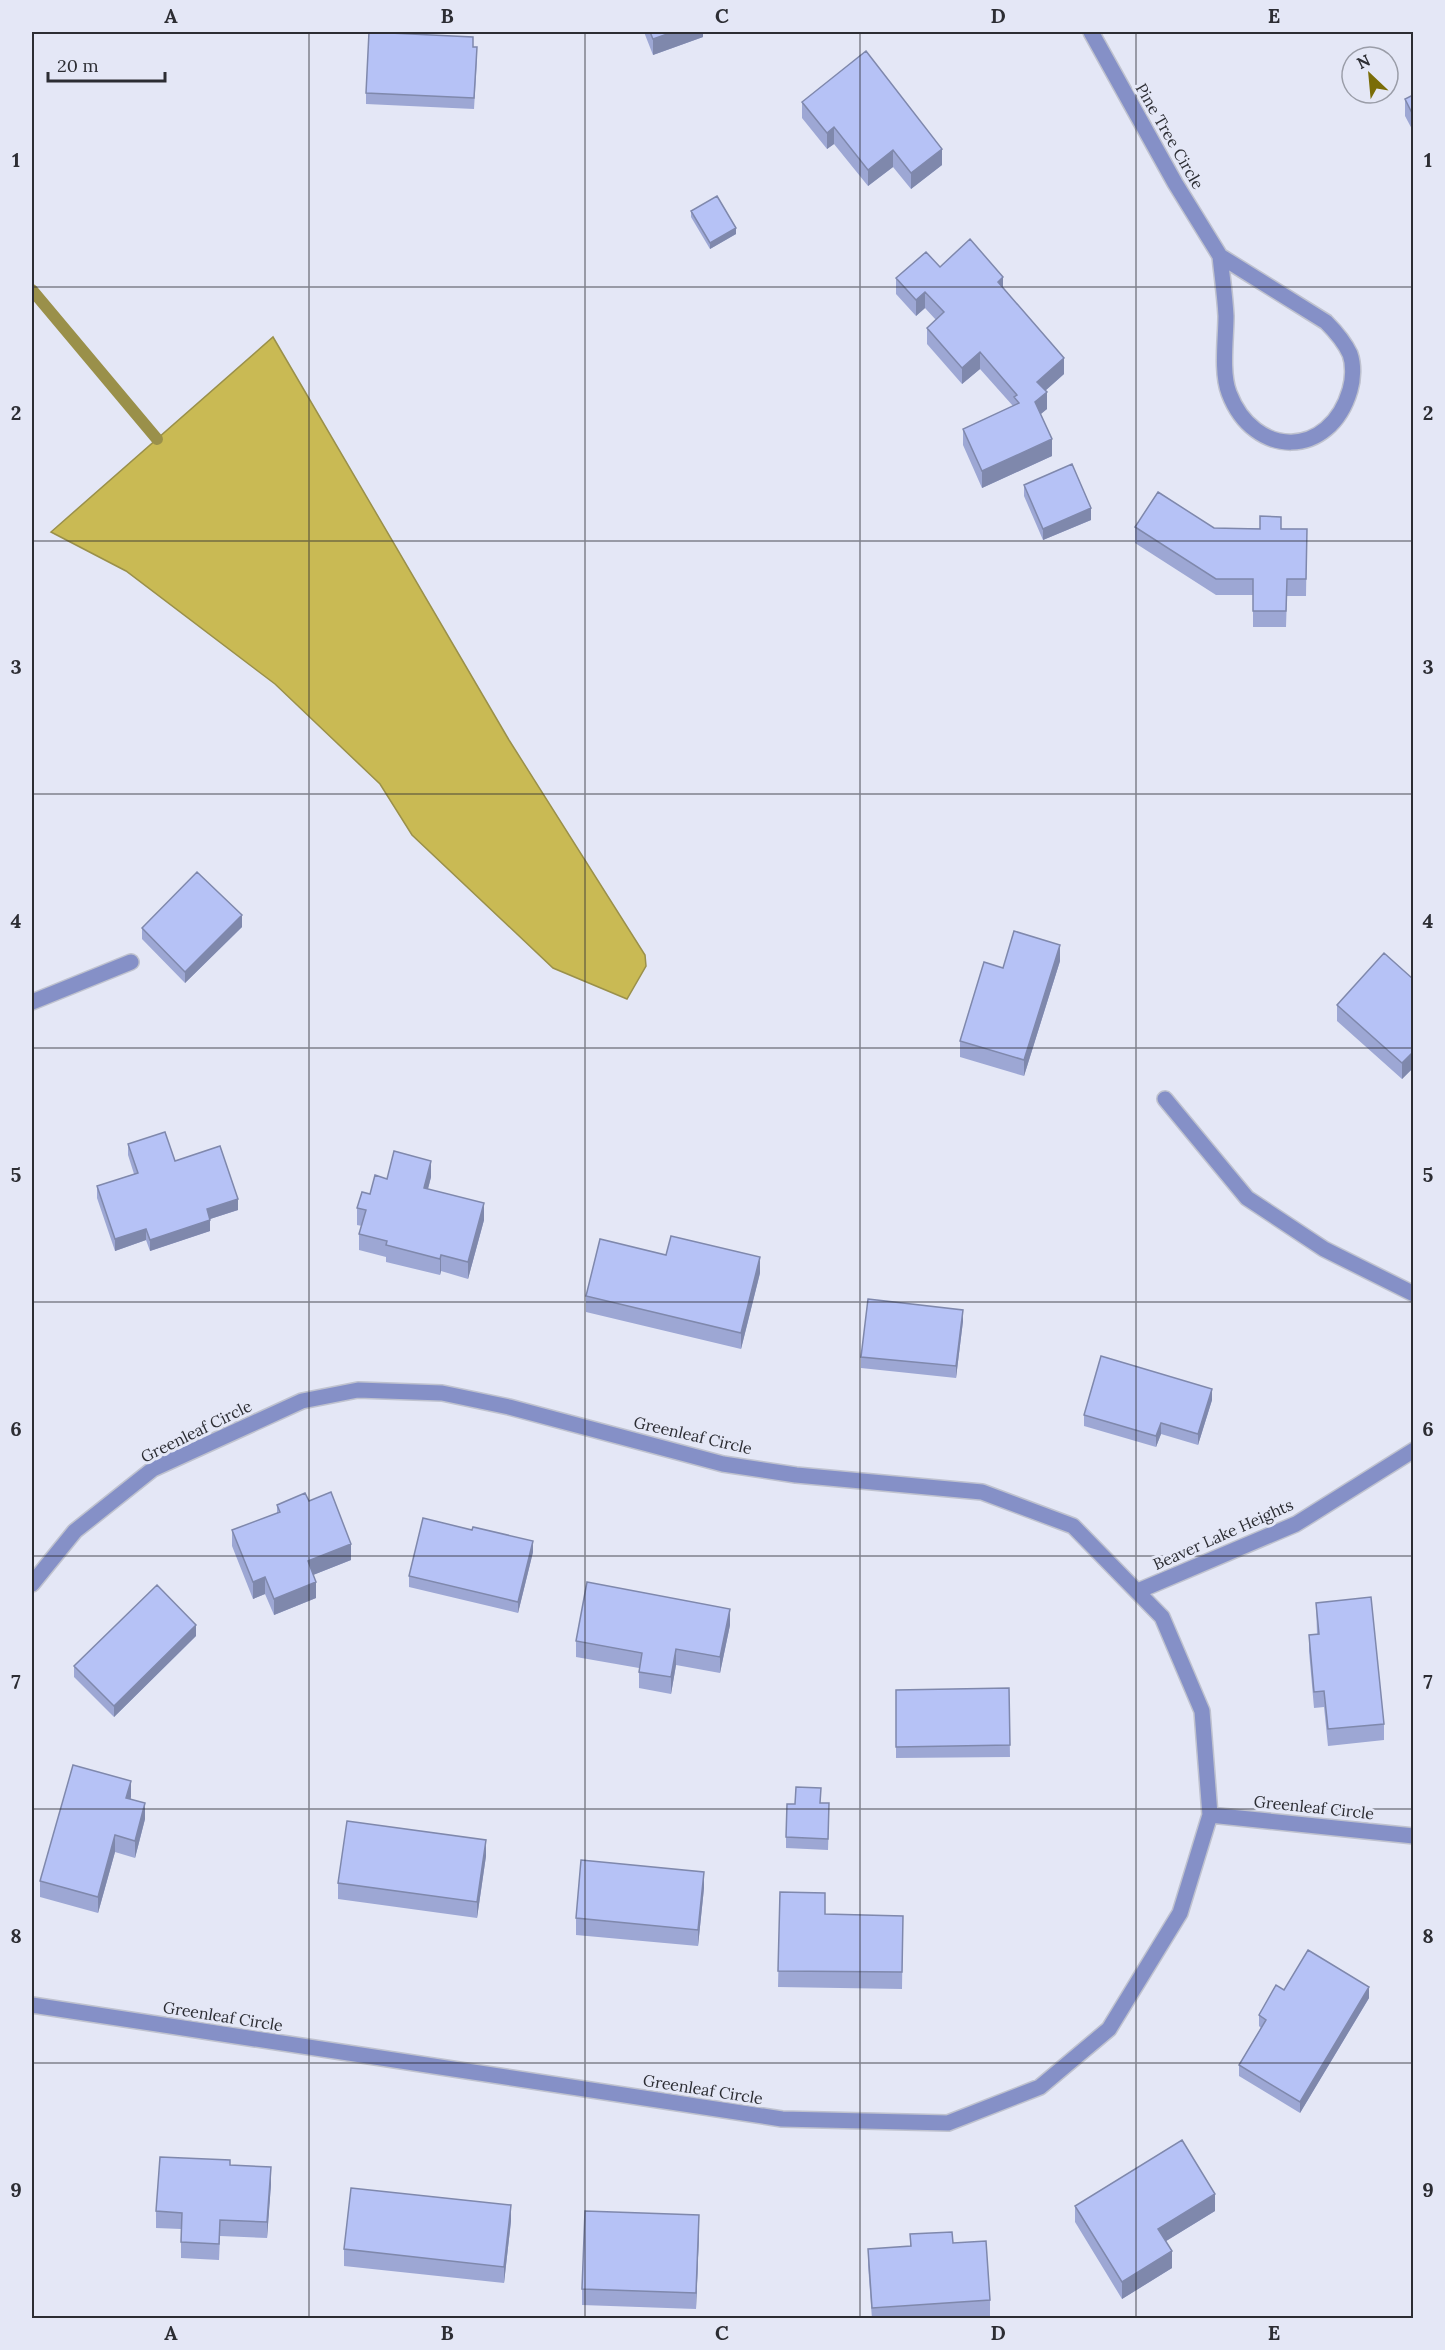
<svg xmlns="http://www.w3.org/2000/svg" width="1445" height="2350" font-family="Lora,serif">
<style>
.water{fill:#c9ba54;stroke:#9a904a;stroke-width:1.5}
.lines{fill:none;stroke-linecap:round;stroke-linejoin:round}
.stream{stroke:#9a904a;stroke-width:12}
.minor-casing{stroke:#bfc2cf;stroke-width:18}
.minor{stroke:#8590c7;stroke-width:15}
.wall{fill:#9da7d4}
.shaded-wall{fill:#7f88ac}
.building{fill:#b6c2f6;stroke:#7f88ac;stroke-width:1.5}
.grid{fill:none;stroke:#2c2d33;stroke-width:1.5;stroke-opacity:0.55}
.labels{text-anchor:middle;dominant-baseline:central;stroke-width:6;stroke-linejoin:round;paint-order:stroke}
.street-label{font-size:16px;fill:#2c2d33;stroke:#e4e7f6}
.neatline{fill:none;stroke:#2c2d33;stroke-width:2}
.grid-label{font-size:20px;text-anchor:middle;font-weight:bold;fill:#2c2d33}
</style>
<rect width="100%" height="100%" fill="#e4e7f6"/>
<!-- water -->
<path class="water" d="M273,337L509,740L645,955L646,966L627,999L553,968L412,835L380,784L275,684L126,571L51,532Z"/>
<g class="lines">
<!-- stream -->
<path class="stream" d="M32,290L157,439"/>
<defs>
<path id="minor" d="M1091,32L1175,183L1220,256L1326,322C1336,332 1344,341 1350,354C1354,365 1353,380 1350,390C1330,459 1254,459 1229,393C1221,372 1226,338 1226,316C1225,296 1222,276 1220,256
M32,1002L131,962
M1165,1099L1247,1198L1324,1249L1414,1294
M32,1584L75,1531L153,1469L302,1401L358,1390L442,1393L509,1407L723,1464L796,1475L982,1492L1073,1526L1162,1617L1202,1711L1210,1815L1180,1913L1109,2029L1040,2087L948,2123L782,2119L32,2005
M1138,1591L1296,1524L1414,1450
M1210,1815L1414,1836"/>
</defs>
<!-- minor casing -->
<use href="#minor" class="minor-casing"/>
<!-- minor -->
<use href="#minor" class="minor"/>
</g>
<!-- wall -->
<path class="wall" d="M644,32H703V37L653,55Z
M477,59L474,109L366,104V93Z
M1413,95V131L1405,116V99Z
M802,102L942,165L911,189L893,167L868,186L834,144L827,149L802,118Z
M691,211L736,234L710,249L691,217Z
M940,267L1003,288L1064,374L1045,391L1047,409L1040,414L1052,456L982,488L963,445V429L1013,406L980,369L962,384L927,344V328L936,320L925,308L916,316L896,294V278Z
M1024,485L1091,520L1043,540L1024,496Z
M1135,527L1307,529L1306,596H1287L1286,627H1253V595H1216L1135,543Z
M242,927L185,983L142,939V928Z
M1060,961L1024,1076L960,1057V1041L1003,968Z
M1413,979V1071L1412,1069L1402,1079L1337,1021V1005Z
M128,1144L175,1161L238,1210L210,1219V1231L150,1251L146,1240L115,1251L97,1198V1186L134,1174L128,1155Z
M431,1177L428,1189L484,1220L468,1279L441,1271L440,1275L386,1262V1257L359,1250V1234L362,1226L357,1225V1208L370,1194L387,1179Z
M666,1255L760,1273L741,1349L586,1312V1296Z
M963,1321L956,1378L861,1368V1357Z
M1212,1400L1198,1445L1161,1434L1156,1447L1084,1426V1415Z
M309,1501L351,1560L313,1575L316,1598L274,1615L265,1594L253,1599L232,1546V1530L277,1513V1505Z
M533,1552L518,1613L409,1587V1576Z
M1316,1603L1384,1724V1740L1328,1746L1324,1707L1314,1708L1309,1651V1635L1317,1634Z
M730,1625L720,1673L676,1665L671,1694L639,1688V1668L576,1657V1641Z
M196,1636L114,1717L74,1677V1666Z
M1009,1688L1010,1757L896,1758V1690Z
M131,1797V1799L145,1819L135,1858L115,1852L98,1913L40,1897V1881Z
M821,1803L829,1814L828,1850L786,1848V1837L795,1804Z
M486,1856L477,1918L338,1899V1883Z
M704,1888L698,1946L576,1935V1918Z
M780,1892L825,1914L903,1916L902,1989L778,1987Z
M1284,1990L1369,1998L1300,2113L1239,2076V2065L1261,2028L1259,2026V2015Z
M230,2165L271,2184L267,2238L220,2236L219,2260L181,2258V2229L156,2228V2211Z
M1075,2206L1215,2211L1166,2241L1172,2268L1122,2299L1075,2222Z
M511,2221L504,2283L344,2266V2249Z
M699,2232L696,2309L582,2305V2289Z
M910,2234L953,2243L990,2300V2317L964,2319H872L868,2265V2249L910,2246Z"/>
<!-- shaded-wall -->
<path class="shaded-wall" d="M673,32H703V37L653,55V39Z
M834,127V144L827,149V133Z
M942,149V165L911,189V173Z
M893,150V167L868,186V170Z
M736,228V234L710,249V243Z
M1003,277V293L998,282Z
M925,292V308L916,316V300Z
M980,352V369L962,384V368Z
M1064,358V374L1037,398V382Z
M1047,392V409L1035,419V402Z
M1052,439V456L982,488V471Z
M1091,508V520L1043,540V529Z
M242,915V927L185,983V972Z
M1060,945V961L1024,1076V1060Z
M1412,1053V1069L1402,1079V1063Z
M431,1161V1177L424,1204V1188Z
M238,1199V1210L207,1220V1209Z
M484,1203V1220L468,1279V1262Z
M210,1220V1231L150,1251V1240Z
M146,1229V1240L115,1251V1239Z
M441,1255V1271L440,1275V1259Z
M760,1257V1273L741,1349V1333Z
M963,1310V1321L956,1378V1366Z
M1212,1389V1400L1198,1445V1434Z
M1161,1423V1434L1156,1447V1436Z
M533,1541V1552L518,1613V1602Z
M351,1544V1560L308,1577V1561Z
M265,1577V1594L253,1599V1582Z
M316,1582V1598L274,1615V1599Z
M730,1609V1625L720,1673V1657Z
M196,1625V1636L114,1717V1706Z
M676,1649V1665L671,1694V1677Z
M131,1781V1797L126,1814V1798Z
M145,1803V1819L135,1858V1841Z
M115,1835V1852L98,1913V1897Z
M486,1840V1856L477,1918V1902Z
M704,1872V1888L698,1946V1930Z
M1369,1987V1998L1300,2113V2102Z
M271,2167V2184L267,2238V2222Z
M1215,2194V2211L1158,2246V2229Z
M511,2205V2221L504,2283V2267Z
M699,2215V2232L696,2309V2293Z
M1172,2251V2268L1122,2299V2282Z"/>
<!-- building -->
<path class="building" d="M369,32L473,37V47H477L474,98L366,93Z
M650,32H673L653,39Z
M866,51L942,149L911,173L893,150L868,170L834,127L827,133L802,102Z
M1413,95V115L1405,99Z
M717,196L736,228L710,243L691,211Z
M970,239L1003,277L998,282L1064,358L1037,382L1047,392L1035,402L1052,439L982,471L963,429L1019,403L1014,397L1017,395L980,352L962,368L927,328L944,312L925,292L916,300L896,278L926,252L940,267Z
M1072,464L1091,508L1043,529L1024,485Z
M1158,492L1214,528L1260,529V516L1281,517V529H1307L1306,579H1287L1286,611H1253V579H1216L1135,527Z
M197,872L242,915L185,972L142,928Z
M1014,931L1060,945L1024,1060L960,1041L984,962L1003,968Z
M1384,953L1413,979V1054L1412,1053L1402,1063L1337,1005Z
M165,1132L175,1161L220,1146L238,1199L207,1209L210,1220L150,1240L146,1229L115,1239L97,1186L138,1173L128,1144Z
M394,1151L431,1161L424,1188L484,1203L468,1262L441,1255L440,1259L386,1245L387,1241L359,1234L366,1210L357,1208L362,1192L370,1194L375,1175L387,1179Z
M671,1236L760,1257L741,1333L586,1296L600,1239L666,1255Z
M868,1299L963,1310L956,1366L861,1357Z
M1101,1356L1212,1389L1198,1434L1161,1423L1156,1436L1084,1415Z
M331,1492L351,1544L308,1561L316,1582L274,1599L265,1577L253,1582L232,1530L280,1512L277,1505L305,1493L309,1501Z
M423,1518L472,1530L473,1527L533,1541L518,1602L409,1576Z
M587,1582L730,1609L720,1657L676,1649L671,1677L639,1672L642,1653L576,1641Z
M157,1585L196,1625L114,1706L74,1666Z
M1371,1597L1384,1724L1328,1729L1324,1691L1314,1692L1309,1635L1319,1634L1316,1603Z
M1009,1688L1010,1745L896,1747V1690Z
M73,1765L131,1781L126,1798L145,1803L135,1841L115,1835L98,1897L40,1881Z
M796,1787L821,1788L820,1803H829L828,1839L786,1837L787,1804H795Z
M347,1821L486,1840L477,1902L338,1883Z
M581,1860L704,1872L698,1930L576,1918Z
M780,1892L825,1893V1914L903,1916L902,1972L778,1971Z
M1308,1950L1369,1987L1300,2102L1239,2065L1266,2020L1259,2015L1276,1985L1284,1990Z
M1182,2140L1215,2194L1158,2229L1172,2251L1122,2282L1075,2206Z
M160,2157L230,2160V2165L271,2167L267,2222L220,2220L219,2244L181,2242L182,2213L156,2211Z
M351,2188L511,2205L504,2267L344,2249Z
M585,2211L699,2215L696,2293L582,2289Z
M952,2232L953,2243L986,2241L990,2300L872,2308L868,2249L911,2246L910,2234Z"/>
<!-- grid -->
<path class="grid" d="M309,32V2318M585,32V2318M860,32V2318M1136,32V2318M32,287H1414M32,541H1414M32,794H1414M32,1048H1414M32,1302H1414M32,1556H1414M32,1809H1414M32,2063H1414"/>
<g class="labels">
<!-- street labels -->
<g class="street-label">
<text transform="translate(1170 136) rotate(60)">Pine Tree Circle</text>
<text transform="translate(196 1431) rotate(-26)">Greenleaf Circle</text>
<text transform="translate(693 1435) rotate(13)">Greenleaf Circle</text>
<text transform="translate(1223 1534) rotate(-24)">Beaver Lake Heights</text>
<text transform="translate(1314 1807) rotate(6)">Greenleaf Circle</text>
<text transform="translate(223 2016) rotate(9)">Greenleaf Circle</text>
<text transform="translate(703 2089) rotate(9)">Greenleaf Circle</text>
</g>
</g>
<!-- border -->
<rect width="1445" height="2350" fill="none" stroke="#e4e7f6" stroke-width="66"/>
<!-- north arrow -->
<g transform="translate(1370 75) rotate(334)"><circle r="28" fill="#e4e7f6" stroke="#9a9da8" stroke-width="1.5"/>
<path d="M0-4.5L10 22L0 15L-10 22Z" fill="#7a6d08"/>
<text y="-9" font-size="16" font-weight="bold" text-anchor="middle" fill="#2c2d33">N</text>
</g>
<!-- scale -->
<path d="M48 72v9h117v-9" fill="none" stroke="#2c2d33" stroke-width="3"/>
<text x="57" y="72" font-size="18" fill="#2c2d33" stroke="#e4e7f6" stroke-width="4.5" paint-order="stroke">20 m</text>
<rect x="33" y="33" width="1379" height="2284" class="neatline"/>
<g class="grid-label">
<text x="171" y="23">A</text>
<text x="447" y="23">B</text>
<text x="722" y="23">C</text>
<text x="998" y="23">D</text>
<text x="1274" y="23">E</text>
<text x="16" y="167">1</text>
<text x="1428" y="167">1</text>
<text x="16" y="420">2</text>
<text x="1428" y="420">2</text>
<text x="16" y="674">3</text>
<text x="1428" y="674">3</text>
<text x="16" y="928">4</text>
<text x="1428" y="928">4</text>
<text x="16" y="1182">5</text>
<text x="1428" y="1182">5</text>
<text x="16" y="1436">6</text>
<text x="1428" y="1436">6</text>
<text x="16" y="1689">7</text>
<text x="1428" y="1689">7</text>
<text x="16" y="1943">8</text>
<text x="1428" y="1943">8</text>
<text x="16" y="2197">9</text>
<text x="1428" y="2197">9</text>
<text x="171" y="2340">A</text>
<text x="447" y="2340">B</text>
<text x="722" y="2340">C</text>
<text x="998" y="2340">D</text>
<text x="1274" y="2340">E</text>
</g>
</svg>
